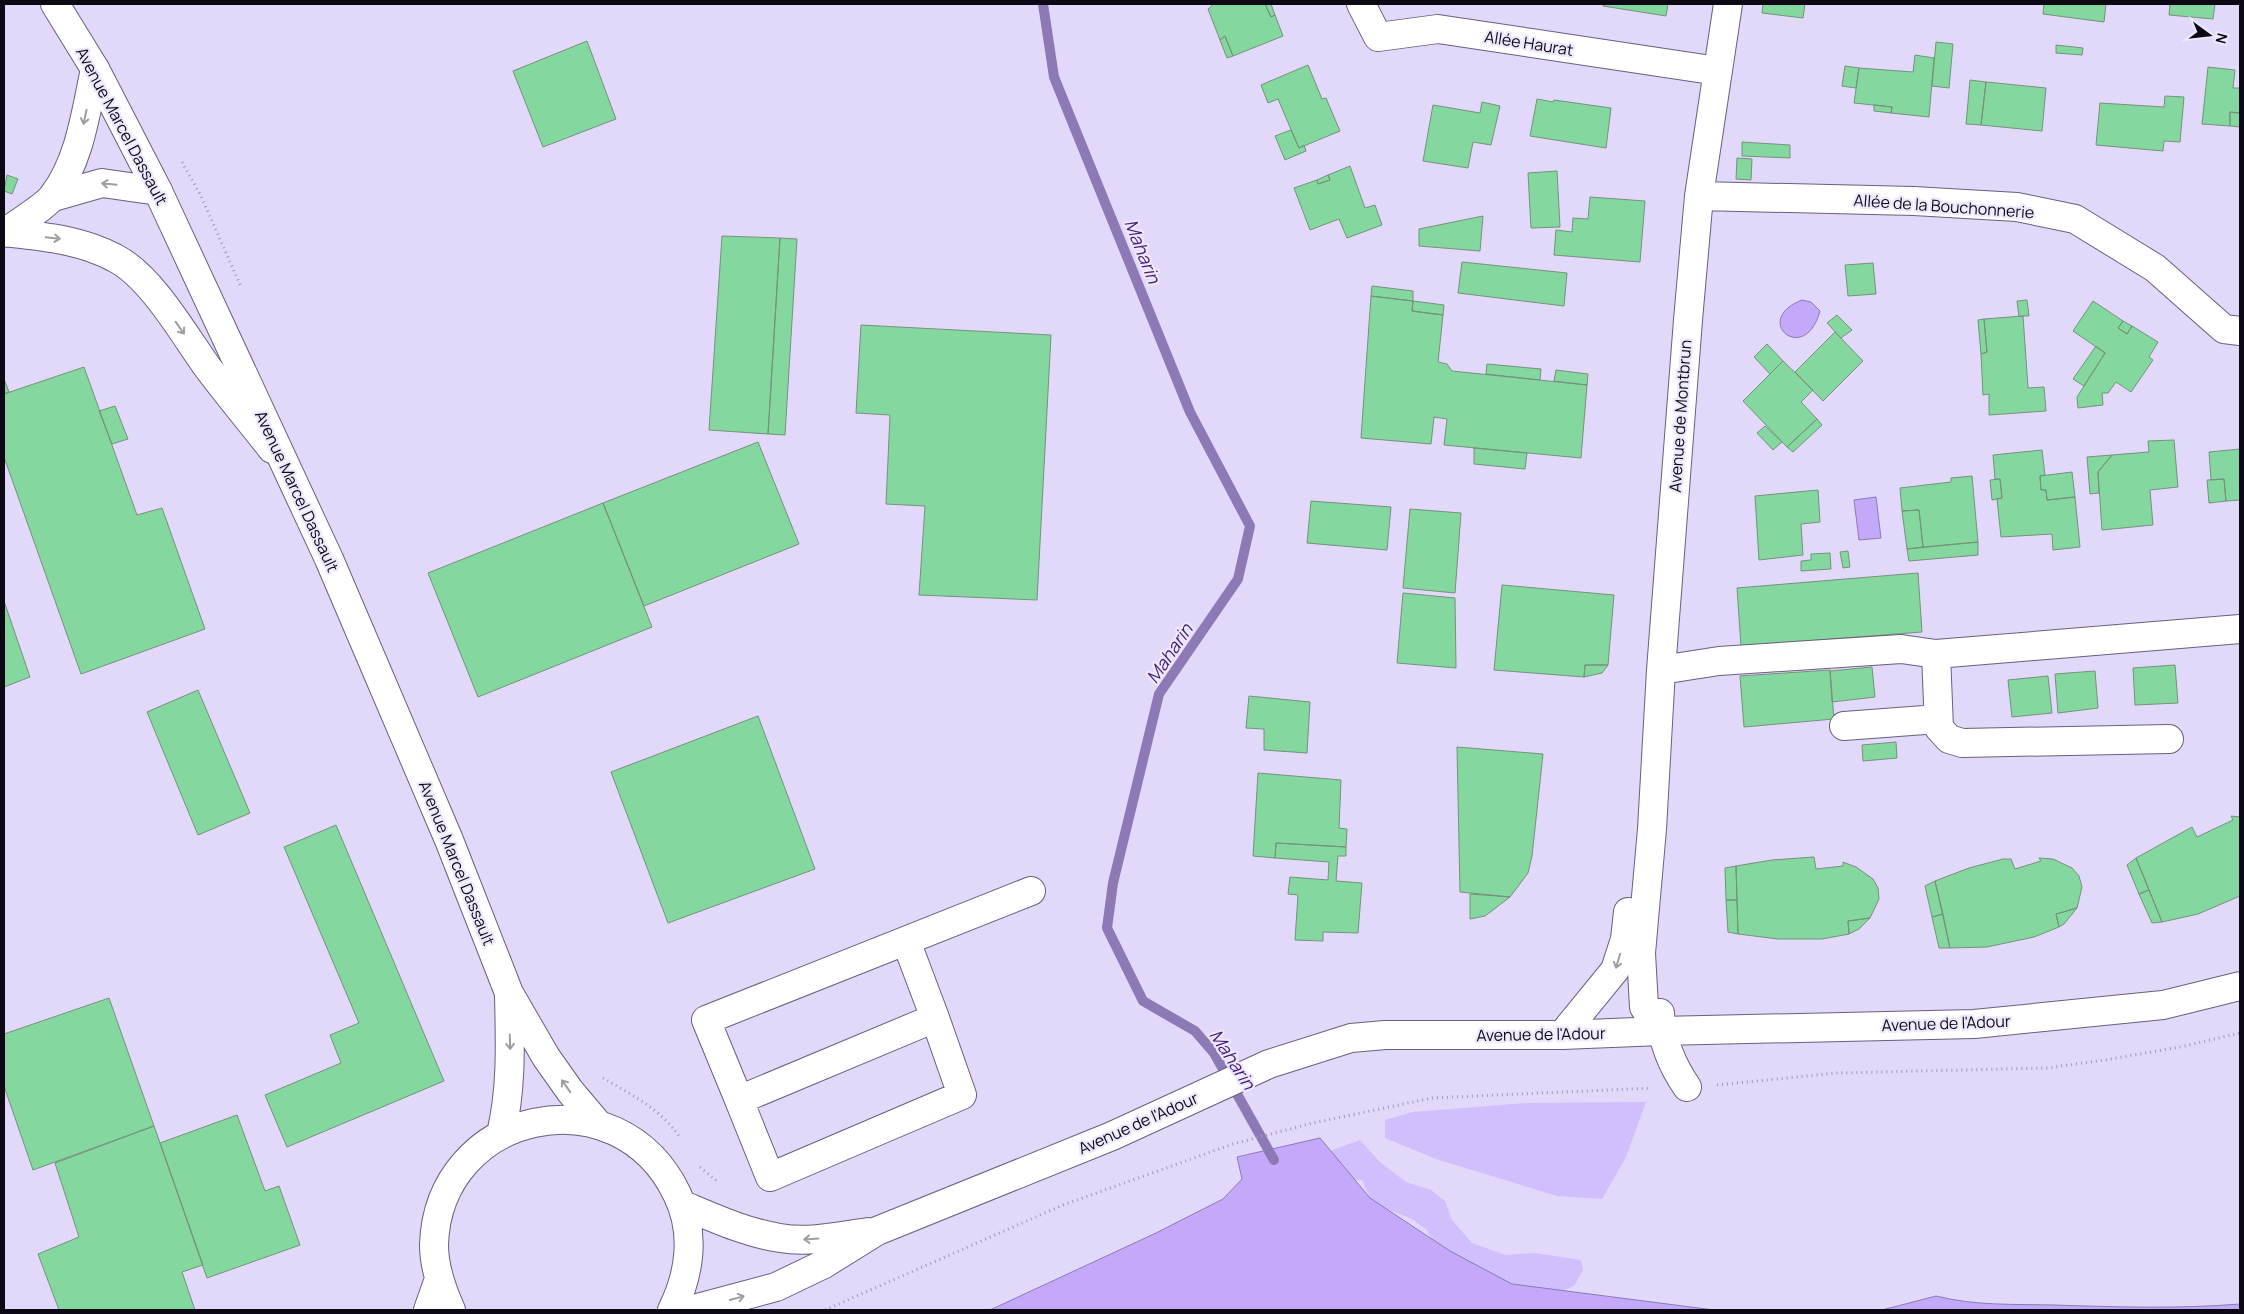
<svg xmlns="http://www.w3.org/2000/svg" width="2244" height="1314" font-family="Manrope,sans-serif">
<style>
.green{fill:#d1befc}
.water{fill:#c4a9fa;stroke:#8d79b5}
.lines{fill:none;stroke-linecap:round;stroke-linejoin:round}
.stream{stroke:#8d79b5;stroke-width:10}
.building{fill:#84d79e;stroke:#74927c}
.minor-casing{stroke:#685f7c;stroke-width:30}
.major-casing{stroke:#685f7c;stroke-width:30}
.path{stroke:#a199b4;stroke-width:3;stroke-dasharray:1 4;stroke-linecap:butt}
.minor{stroke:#fff;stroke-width:28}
.major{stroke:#fff;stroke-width:28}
.oneway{stroke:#9e9da1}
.labels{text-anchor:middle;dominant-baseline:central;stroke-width:4.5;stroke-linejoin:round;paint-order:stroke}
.street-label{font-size:16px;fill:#0d0914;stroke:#eee8fd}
.water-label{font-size:18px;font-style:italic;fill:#441b76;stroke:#eee8fd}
</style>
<rect width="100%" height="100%" fill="#e2d8fa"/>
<!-- green -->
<path class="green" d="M1646,1102L1626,1157L1602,1199L1557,1196L1436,1159L1385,1138V1120L1413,1112L1527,1103Z
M1360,1140L1380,1162L1406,1182L1431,1190L1445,1201L1452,1220L1472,1243L1505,1255L1535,1253L1581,1260L1583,1270L1574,1286L1554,1294L1530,1293L1436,1247L1426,1229L1410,1218L1384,1208L1370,1198L1362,1180H1347L1330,1151Z"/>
<!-- water -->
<path class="water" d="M1802,300L1811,302L1820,311C1805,367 1750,320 1802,300Z
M1876,497L1881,538L1859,540L1854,500Z
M1320,1138L1370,1198L1450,1251L1512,1284L1714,1310H990L1156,1233L1223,1199L1242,1179L1237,1157Z
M1936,1296C1975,1306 2014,1304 2054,1305C2116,1307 2178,1309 2240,1304V1310H1882Z"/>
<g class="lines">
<!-- stream -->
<path class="stream" d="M1043,4L1054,77L1190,412L1250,526L1238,579L1159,694L1113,883L1107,928L1143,1001L1195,1031L1214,1053L1274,1160"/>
</g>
<!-- building -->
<path class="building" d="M1211,4H1265L1271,17L1275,15L1283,36L1233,56L1225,36L1220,40L1208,9L1212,6Z
M1265,4H1271L1275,15L1271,17Z
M1603,4H1668L1666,16L1603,6Z
M1763,4H1805L1803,18L1762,13Z
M2044,4H2106L2104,22L2043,14Z
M2170,4H2215L2213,19L2169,15Z
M1225,36L1233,56L1227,58L1220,40Z
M587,41L616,119L543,147L513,71Z
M1936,42L1953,44L1949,88L1932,86Z
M2056,45L2083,48L2082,55L2056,53Z
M1915,55L1934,58L1929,117L1891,113L1892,107L1854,103L1859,68L1913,72Z
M1308,65L1322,99L1326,98L1340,131L1299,148L1278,99L1268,103L1261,85Z
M1845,66L1859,68L1856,88L1842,86Z
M2208,67L2235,70L2233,88H2240V113L2230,112V126L2202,124Z
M1970,80L1986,82L1981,125L1966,124Z
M1986,82L2046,88L2042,131L1981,125Z
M2165,96L2184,97L2180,142L2164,141L2163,151L2096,145L2100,103L2164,107Z
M1537,99L1553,102L1554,100L1611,108L1606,148L1530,136Z
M1482,102L1500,106L1491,145L1473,142L1468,168L1423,161L1433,105L1480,113Z
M1874,105L1892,107L1891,113L1874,111Z
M2230,112L2240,113V127L2230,126Z
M1291,130L1299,148L1304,145L1306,151L1285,160L1275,136Z
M1742,142L1790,145V158L1742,156Z
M1737,158L1752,159L1751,180L1736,179Z
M1350,166L1365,208L1375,205L1382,225L1347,238L1339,219L1310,230L1294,188L1317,180L1318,184L1330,180L1328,175Z
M1557,171L1560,227L1531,228L1528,173Z
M7,175L18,179L12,194L4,191Z
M1328,175L1330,180L1318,184L1317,180Z
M1590,197L1645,201L1640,262L1554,255L1556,230L1572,232L1573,218L1588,219Z
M1483,216L1480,251L1419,246V229Z
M722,236L780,238L768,434L709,430Z
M780,238L797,239L785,435L768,434Z
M1462,262L1567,273L1564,306L1458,293Z
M1873,263L1876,294L1848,296L1845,265Z
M1372,286L1413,291V301L1371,296Z
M1371,296L1413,301L1412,311L1443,315L1438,362L1447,364L1452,371L1587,385L1581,458L1444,445L1447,419L1434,417L1431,444L1361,438Z
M2027,300L2029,316H2019L2017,301Z
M1413,301L1444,305L1443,315L1412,311Z
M2093,301L2123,321L2118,328L2127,334L2132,326L2158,342L2149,357L2153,360L2131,392L2116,382L2108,393H2102L2103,405L2078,408L2077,397L2105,353L2073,331Z
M1837,315L1852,330L1841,338L1827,323Z
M2023,316L2028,388L2044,387L2046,411L1989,415V394L1983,395L1981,354L1987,352L1984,319Z
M1984,319L1987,352L1981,354L1978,320Z
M2123,321L2132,326L2127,334L2118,328Z
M861,325L1051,335L1037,600L919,595L925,506L886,504L890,415L856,413Z
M1835,332L1863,361L1823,401L1795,372Z
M1767,344L1783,361L1770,374L1754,357Z
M2096,346L2105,353L2084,386L2073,379Z
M1783,361L1813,390L1801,402L1817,419L1787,447L1743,401Z
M1487,364L1541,369L1540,380L1486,374Z
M84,367L137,515L162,508L205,629L81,674L4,457V394Z
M1556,370L1588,374L1587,385L1554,381Z
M4,379L9,392L4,394Z
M115,406L128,439L112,444L99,411Z
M1817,419L1822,425L1793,452L1787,447Z
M1765,426L1782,442L1773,450L1757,433Z
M2174,440L2178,487L2150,490L2153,525L2102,530L2098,472L2112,455L2149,452L2148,441Z
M758,442L799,544L644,606L603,503Z
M1474,448L1527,453L1525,469L1474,464Z
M2240,449V500L2226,501L2224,479L2211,480L2209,452Z
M2042,450L2045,475L2040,476L2041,490H2046L2047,500L2075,497L2080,547L2053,550L2052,534L2001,537L1997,499L2002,498L2000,479H1995L1993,455Z
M2112,455L2098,472L2099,493L2090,494L2087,457Z
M2072,472L2075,497L2047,500L2046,490H2041L2040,476Z
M1972,476L1978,542L1923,547L1919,510L1902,511L1900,488L1951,482V478Z
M2000,479L2002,498L1992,500L1990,480Z
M2224,479L2226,501L2209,503L2207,480Z
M1818,490L1820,522L1801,524L1803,555L1759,560L1755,496Z
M1311,501L1391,507L1387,550L1307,543Z
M603,503L652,627L478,697L428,573Z
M1410,509L1461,513L1455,593L1403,588Z
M1919,510L1923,547L1907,549L1902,511Z
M1978,542V555L1909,561L1907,549Z
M1848,551L1850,567L1843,568L1840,552Z
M1830,553L1831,569L1801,571V561L1811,560V554Z
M1918,573L1922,632L1741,646L1737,588Z
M1502,585L1614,595L1608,665H1585L1584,677L1494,670Z
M1403,593L1455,598L1456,668L1397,663Z
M4,601L30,677L4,687Z
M1585,665H1608L1602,673L1584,677Z
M2175,665L2178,703L2135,705L2133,668Z
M1872,667L1875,697L1832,702L1830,671Z
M1830,670L1834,719L1744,727L1740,676Z
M2095,671L2098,708L2058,713L2055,674Z
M2048,676L2052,713L2012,717L2008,680Z
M198,690L250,813L198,835L147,712Z
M1249,696L1310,702L1307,753L1264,750V729L1246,728Z
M758,716L815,869L668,923L611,772Z
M1896,742L1897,758L1863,761L1862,745Z
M1457,747L1543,754L1532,856L1528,873L1510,897L1460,892Z
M1258,773L1341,780L1339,828L1347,829L1346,847L1276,843L1275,858L1253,856Z
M2231,816L2240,817V896L2198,914L2162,922L2136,858L2192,827L2197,837L2233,820Z
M336,825L444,1081L287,1147L265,1095L341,1063L330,1035L359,1023L284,847Z
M1276,843L1346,847V856H1338L1336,881L1362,883L1358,933L1323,932V941L1295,940L1298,895L1288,894L1290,877L1328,880L1329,862L1275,858Z
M1814,857L1816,869L1843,866V862L1856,867L1873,879L1878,888L1879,899L1870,918L1848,921L1849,934L1822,939H1778L1738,934L1736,866L1772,860Z
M2039,858L2053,859L2072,868L2079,876L2082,887L2077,908L2056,914L2059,927L2034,937L1987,947L1950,948L1935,881L1969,868L2003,859H2011L2015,869L2041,861Z
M2136,858L2149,890L2139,894L2127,865Z
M1736,866L1737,900H1726L1725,868Z
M1935,881L1943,914L1932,917L1925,886Z
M2149,890L2162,922L2152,923L2139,894Z
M1470,894L1510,897L1485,916L1470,919Z
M1726,900H1737L1738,934L1728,932Z
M2077,908L2064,924L2059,927L2056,914Z
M1943,914L1950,948H1939L1932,917Z
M1870,918L1859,929L1849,934L1848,921Z
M109,998L154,1126L33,1170L4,1086V1034Z
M237,1115L265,1191L279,1186L300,1245L207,1278L160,1143Z
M154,1126L203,1265L182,1272L195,1310H59L38,1254L79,1237L55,1163Z"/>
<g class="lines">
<defs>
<path id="minor" d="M1361,4L1378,37L1438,29L1718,71
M1699,196L1914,201L2017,207L2075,219L2155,268L2224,329L2240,331
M53,197L102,183L158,191
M4,232C43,237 80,239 115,258C152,277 184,335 208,368C229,396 251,422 272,449
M4,233C15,225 46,206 53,196C80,161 86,111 95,69
M1936,654L1939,728L1949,739L1962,743L2169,739
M1661,670L1719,661L1901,649L1936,654L2240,629
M1844,726L1938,719
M906,941L935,1018L739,1100L706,1020L1031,891
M1660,1013C1662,1040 1671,1064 1687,1087
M1661,1031L1644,1007L1641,953L1652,829L1661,670L1688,320L1699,196L1728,4
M1562,1035L1615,970L1625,939L1628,912
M739,1100L770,1177L962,1095L935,1018"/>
<path id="major" d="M55,4L95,69L158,191L329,559L449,840L509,993L546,1057L570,1091L597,1123
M501,1134C512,1088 510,1042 509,995
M683,1205C714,1218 747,1233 780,1238C809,1243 840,1236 868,1232
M428,1310L439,1279
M451,1310C442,1290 434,1268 434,1245C438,1110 618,1071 677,1194C696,1232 690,1274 672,1310
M690,1310L776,1287L824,1264L877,1231L1112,1136L1269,1064L1351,1038L1385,1035H1562L1661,1031L1974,1024L2163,1005L2240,986"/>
</defs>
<!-- minor casing -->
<use href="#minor" class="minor-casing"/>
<!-- major casing -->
<use href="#major" class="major-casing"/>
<!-- path -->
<path class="path" d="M182,162L201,196L241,287
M603,1078C630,1094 663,1110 680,1138
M1717,1085L1837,1073L2047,1068L2105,1060L2180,1047L2240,1033
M700,1167L718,1182
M825,1310L1063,1205L1233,1144L1313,1123L1432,1098L1651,1088"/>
<!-- minor -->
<use href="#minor" class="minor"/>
<!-- major -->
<use href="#major" class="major"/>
</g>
<!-- one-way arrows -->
<defs><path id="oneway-shaft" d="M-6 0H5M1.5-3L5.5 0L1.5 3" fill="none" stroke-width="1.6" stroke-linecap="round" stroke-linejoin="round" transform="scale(1.25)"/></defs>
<g class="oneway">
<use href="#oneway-shaft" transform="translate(85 117) rotate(102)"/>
<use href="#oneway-shaft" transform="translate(109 184) rotate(-174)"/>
<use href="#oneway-shaft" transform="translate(53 238) rotate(6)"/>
<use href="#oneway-shaft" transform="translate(180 328) rotate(55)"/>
<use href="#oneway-shaft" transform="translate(1618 961) rotate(107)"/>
<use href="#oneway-shaft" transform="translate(510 1042) rotate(88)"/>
<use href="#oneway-shaft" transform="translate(566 1086) rotate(-125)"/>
<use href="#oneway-shaft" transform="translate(811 1239) rotate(176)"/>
<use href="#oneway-shaft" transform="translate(737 1298) rotate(-15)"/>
</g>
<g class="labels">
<!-- street labels -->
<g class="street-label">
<text transform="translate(1529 43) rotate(9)">Allée Haurat</text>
<text transform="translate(122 126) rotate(62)">Avenue Marcel Dassault</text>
<text transform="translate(1944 206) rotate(4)">Allée de la Bouchonnerie</text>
<text transform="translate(1680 416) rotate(-86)">Avenue de Montbrun</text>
<text transform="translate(297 491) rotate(65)">Avenue Marcel Dassault</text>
<text transform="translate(457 863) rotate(68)">Avenue Marcel Dassault</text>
<text transform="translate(1946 1023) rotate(-2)">Avenue de l'Adour</text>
<text transform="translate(1541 1034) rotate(-1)">Avenue de l'Adour</text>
<text transform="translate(1138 1123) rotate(-24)">Avenue de l'Adour</text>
</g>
<!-- water labels -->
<g class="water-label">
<text transform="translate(1143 251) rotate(68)">Maharin</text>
<text transform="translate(1169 653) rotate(-56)">Maharin</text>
<text transform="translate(1233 1059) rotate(57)">Maharin</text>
</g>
</g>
<!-- border -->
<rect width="2244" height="1314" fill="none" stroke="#0d0914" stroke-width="10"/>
<!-- north arrow -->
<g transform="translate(2209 35) rotate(105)" stroke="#eee8fd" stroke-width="4" paint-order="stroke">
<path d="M0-4L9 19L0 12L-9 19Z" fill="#0d0914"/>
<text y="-8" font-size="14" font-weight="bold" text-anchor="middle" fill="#0d0914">N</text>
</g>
</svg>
